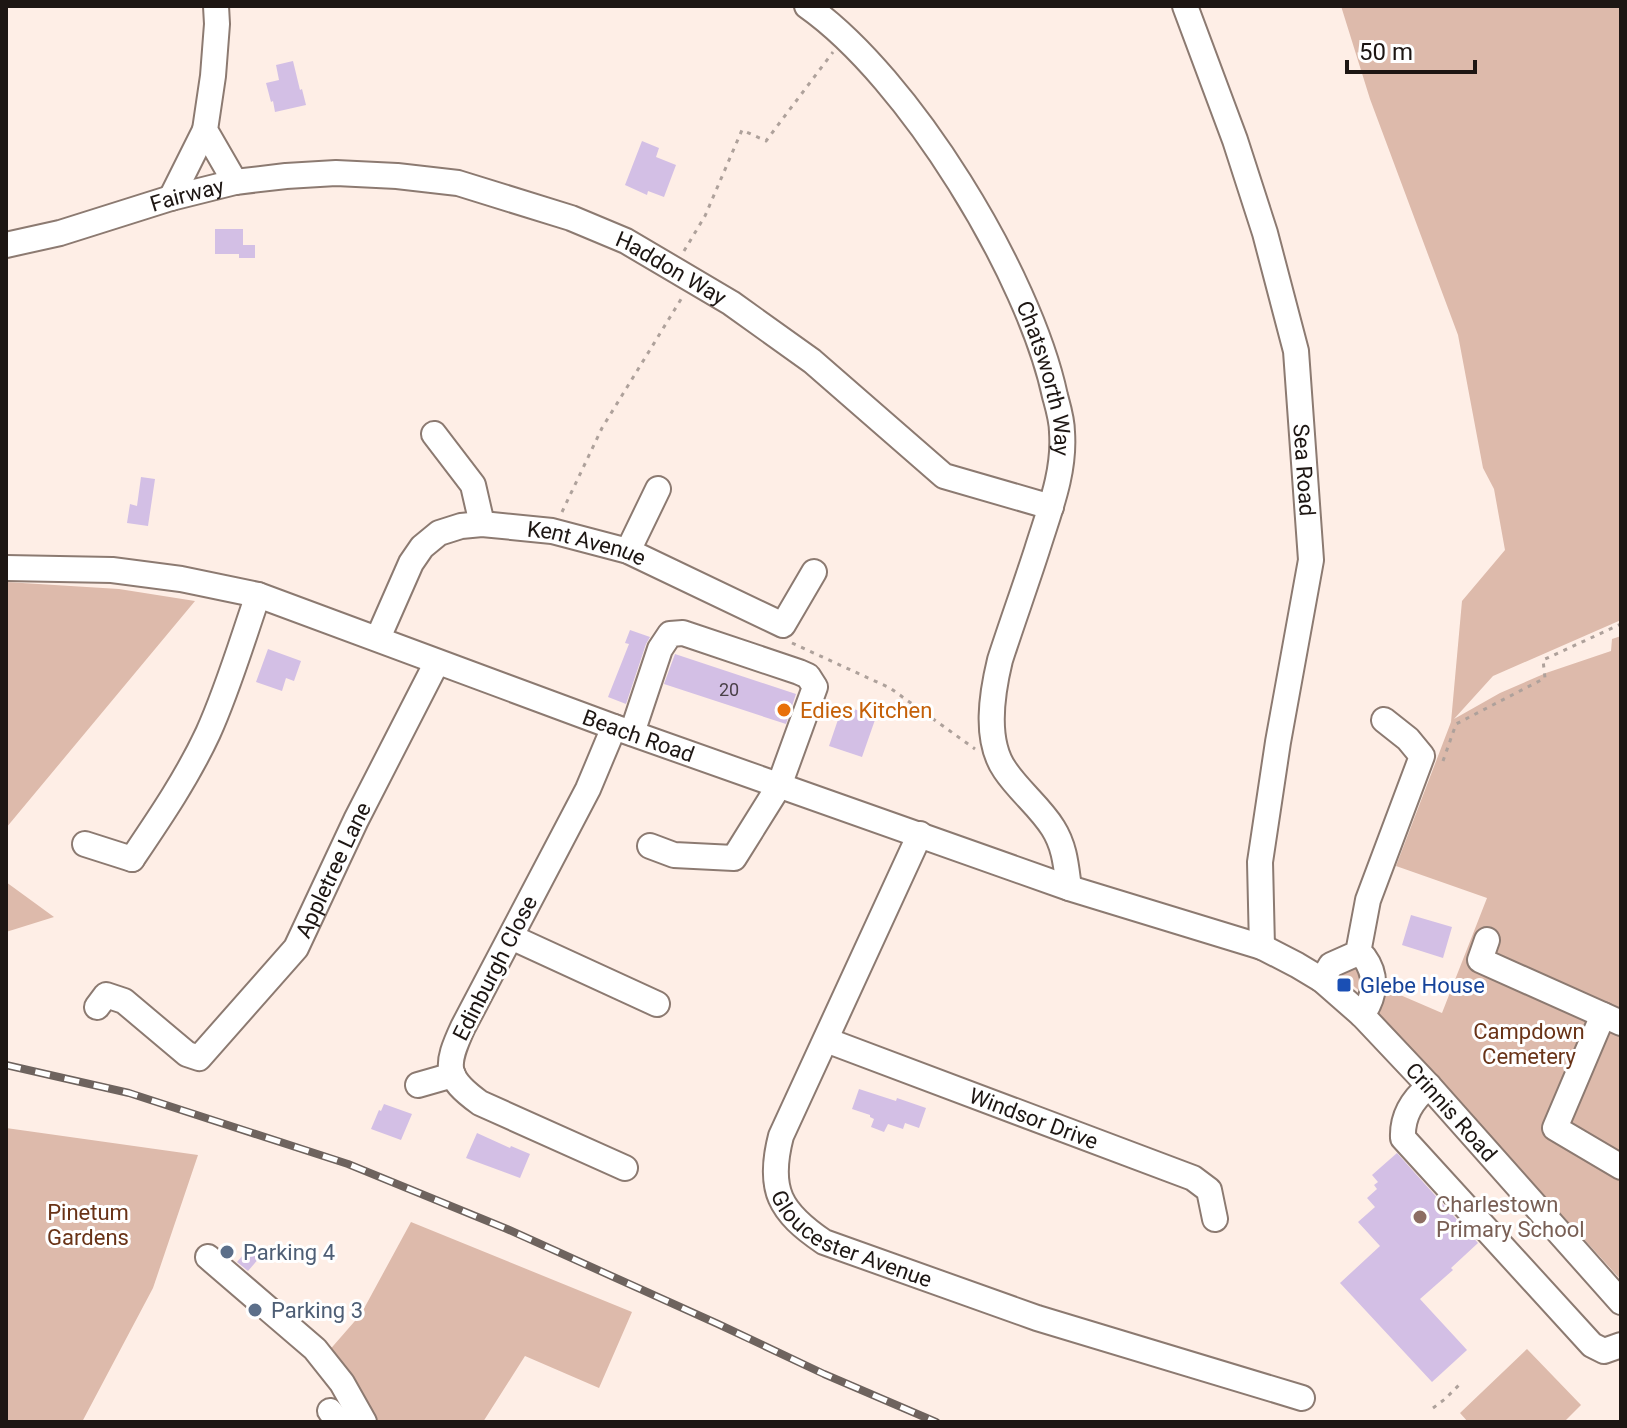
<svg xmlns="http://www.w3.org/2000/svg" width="1627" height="1428" font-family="Roboto,sans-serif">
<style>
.green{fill:#ddbaab}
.building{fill:#d3bfe5}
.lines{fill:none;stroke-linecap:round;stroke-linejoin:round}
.minor-casing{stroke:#8c7a71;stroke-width:28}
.path{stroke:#aea19b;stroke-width:3;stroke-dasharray:4 6;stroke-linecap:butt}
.minor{stroke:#fff;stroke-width:24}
.rail-casing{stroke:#6e635e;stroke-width:8}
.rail{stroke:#fff;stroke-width:5;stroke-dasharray:15;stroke-linecap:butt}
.food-dot{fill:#e8710a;stroke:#fff;stroke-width:3}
.transit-dot{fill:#1a4fb4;stroke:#fff;stroke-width:3}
.education-dot{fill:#8d6e63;stroke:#fff;stroke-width:3}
.service-dot{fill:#5c6f8a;stroke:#fff;stroke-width:3}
.labels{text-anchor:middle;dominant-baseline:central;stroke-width:6;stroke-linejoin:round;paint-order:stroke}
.number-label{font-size:18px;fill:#4a4048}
.street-label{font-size:22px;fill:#1d1613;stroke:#fff}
.food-label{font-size:22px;fill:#c56008;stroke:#fff;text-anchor:start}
.transit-label{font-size:22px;fill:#164399;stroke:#fff;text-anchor:start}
.park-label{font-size:22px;fill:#693317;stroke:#fff}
.education-label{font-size:22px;fill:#785e54;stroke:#fff;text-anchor:start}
.service-label{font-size:22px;fill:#4e5e75;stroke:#fff;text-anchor:start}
</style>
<rect width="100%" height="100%" fill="#feeee6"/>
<!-- green -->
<path class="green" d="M1341,6H1621V620L1493,676L1454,719L1500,693L1546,673L1611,651L1612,639L1621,636V1280L1374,1008L1377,985L1442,1013L1487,898L1396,866L1451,722L1462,601L1505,550L1494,489L1483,468L1458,335L1370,99Z
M6,582L119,589L195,601L6,828Z
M6,882L54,917L6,932Z
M1353,967L1363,972L1362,993L1339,974Z
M6,1128L198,1155L153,1288L82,1422H6Z
M411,1222L632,1312L599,1388L525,1356L483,1422H373L327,1353L361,1314Z
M1527,1349L1581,1405L1564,1422H1468L1460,1413Z"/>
<!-- building -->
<path class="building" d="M293,61L300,90L302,89L306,105L275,112L273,101L271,102L266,83L279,80L276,65Z
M642,141L659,148L656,157L676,165L664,197L648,191L647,195L625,185Z
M215,229H243V245H255V258H239V254H215Z
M141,477L155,479L148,526L127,523L130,504L137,506Z
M630,630L650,637L646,644L626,704L608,697L629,644L625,643Z
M268,649L301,661L294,681L286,678L282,691L256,682Z
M675,654L796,694L786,724L664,684Z
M843,705L876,717L862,757L829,746Z
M1411,915L1452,927L1443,958L1402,945Z
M859,1089L896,1101L897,1098L926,1108L919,1128L905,1123L903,1129L888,1124L884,1132L871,1127L874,1119L870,1117V1115L852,1109Z
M384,1104L412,1114L401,1140L371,1129L379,1110L381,1111Z
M477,1133L510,1148L511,1146L530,1154L520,1178L466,1158Z
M1397,1153L1478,1243L1451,1268L1453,1270L1420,1299L1467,1350L1432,1382L1340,1283L1380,1246L1358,1222L1375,1207L1367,1198L1377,1189L1374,1185L1378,1182L1372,1175Z
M249,1248L260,1257L248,1271L237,1262Z"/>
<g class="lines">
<defs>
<g id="minor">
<path d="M216,6L217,24L213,76L205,130L235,182"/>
<path id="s1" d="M807,6C909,78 1029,274 1055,396C1058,407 1062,420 1062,432C1065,473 1049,511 1037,550C1025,587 1012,623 1000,660C992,693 984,740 1005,770C1019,791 1040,807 1053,828C1065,847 1066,866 1069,888"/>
<path id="s2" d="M1185,6L1235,140L1265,233L1296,351L1311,560L1278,742L1260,862L1262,947"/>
<path d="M171,198L205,130"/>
<path id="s3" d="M6,245L60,233L171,198L235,182L286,176L336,173L397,176L458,183L571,218L626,241L731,303L812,361L944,476L1051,507"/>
<path d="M434,434L473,485L482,524"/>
<path d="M628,551L658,489"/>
<path id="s4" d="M6,568L112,570L181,579L258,595L614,727L1069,888L1262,947L1297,965L1322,980L1362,1015L1429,1086L1621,1302"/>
<path id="s5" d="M378,638L411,563L422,547L439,533L461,526L482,524L552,531L628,551L783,625L814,572"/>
<path d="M614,727L588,789L463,1027C445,1066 444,1077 480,1103L625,1168"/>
<path d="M632,733L660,649L670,634L683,633L799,672L808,676L815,687L779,786L734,858L674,855L650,846"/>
<path id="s6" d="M920,834L781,1136C767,1190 780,1212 824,1242L1037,1318L1302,1398"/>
<path d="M85,844L132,859"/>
<path d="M132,859C159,819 187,778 208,733C228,689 242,641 258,595"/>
<path d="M511,937L657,1004"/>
<path d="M1487,940L1480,960L1621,1023"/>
<path d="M1322,980L1331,965L1358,953L1368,900L1422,756L1408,739L1384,720"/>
<path id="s7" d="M97,1007L106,995L124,1001L187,1054L199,1058L296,948L356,820L437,662"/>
<path d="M1362,1015C1375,997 1378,976 1364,957"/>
<path d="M1603,1015L1555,1128L1621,1167"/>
<path id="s8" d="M826,1040L1193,1178L1209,1190L1215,1219"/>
<path d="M418,1085L453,1075"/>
<path d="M1429,1086C1412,1100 1402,1116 1403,1138L1592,1345L1604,1351L1621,1345"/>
<path d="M208,1257L315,1349L342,1383L364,1422"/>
<path d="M330,1411L339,1422"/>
</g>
</defs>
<!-- minor casing -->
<use href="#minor" class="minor-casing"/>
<!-- path -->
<path class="path" d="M684,251L705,216L742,130L766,141L833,52
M562,512L602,428L683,296
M792,643L890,688L975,749
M1443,761L1456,724L1545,678L1543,660L1621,624
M1433,1408L1445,1399L1459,1385"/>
<!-- minor -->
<use href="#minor" class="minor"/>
<defs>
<path id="rail" d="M6,1065L129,1093L348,1164L507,1229L718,1324L824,1374L936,1422"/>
</defs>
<!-- rail casing -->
<use href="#rail" class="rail-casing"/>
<!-- rail -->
<use href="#rail" class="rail"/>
</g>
<!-- markers -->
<circle class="food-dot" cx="784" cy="710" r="8"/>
<rect class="transit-dot" x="1336" y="977" width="16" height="16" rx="4"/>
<circle class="education-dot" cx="1420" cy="1217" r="8"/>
<g class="service-dot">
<circle cx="227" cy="1252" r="8"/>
<circle cx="255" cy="1310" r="8"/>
</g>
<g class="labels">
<!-- number labels -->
<g class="number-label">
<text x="729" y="689">20</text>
</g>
<!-- street labels -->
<g class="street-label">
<text stroke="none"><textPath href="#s3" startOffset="188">Fairway</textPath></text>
<text stroke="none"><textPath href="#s3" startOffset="692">Haddon Way</textPath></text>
<text stroke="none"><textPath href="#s1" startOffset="450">Chatsworth Way</textPath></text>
<text stroke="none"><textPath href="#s2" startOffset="482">Sea Road</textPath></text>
<text stroke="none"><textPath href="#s5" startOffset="274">Kent Avenue</textPath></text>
<text stroke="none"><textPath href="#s4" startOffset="660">Beach Road</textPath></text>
<text stroke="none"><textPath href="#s7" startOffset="362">Appletree Lane</textPath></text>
<text transform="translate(495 968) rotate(-63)">Edinburgh Close</text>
<text stroke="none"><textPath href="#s4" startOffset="1572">Crinnis Road</textPath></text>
<text stroke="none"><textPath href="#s8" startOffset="222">Windsor Drive</textPath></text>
<text stroke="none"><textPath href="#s6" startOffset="480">Gloucester Avenue</textPath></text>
</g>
<!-- food labels -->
<g class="food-label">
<text x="800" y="710">Edies Kitchen</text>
</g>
<!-- transit labels -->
<g class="transit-label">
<text x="1360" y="985">Glebe House</text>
</g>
<!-- park labels -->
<g class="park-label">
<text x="1529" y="1031">Campdown<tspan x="1529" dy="25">Cemetery</tspan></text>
<text x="88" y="1212">Pinetum<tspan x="88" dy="25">Gardens</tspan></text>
</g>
<!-- education labels -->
<g class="education-label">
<text x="1436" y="1204">Charlestown<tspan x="1436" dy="25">Primary School</tspan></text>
</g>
<!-- service labels -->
<g class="service-label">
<text x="243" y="1252">Parking 4</text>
<text x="271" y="1310">Parking 3</text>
</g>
</g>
<!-- border -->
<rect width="1627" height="1428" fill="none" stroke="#1d1613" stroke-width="16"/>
<!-- scale -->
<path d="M1347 60v12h128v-12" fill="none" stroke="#1d1613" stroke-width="4"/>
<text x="1359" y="60" font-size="24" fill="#1d1613" stroke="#ffffff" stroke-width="6" paint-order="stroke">50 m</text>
</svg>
